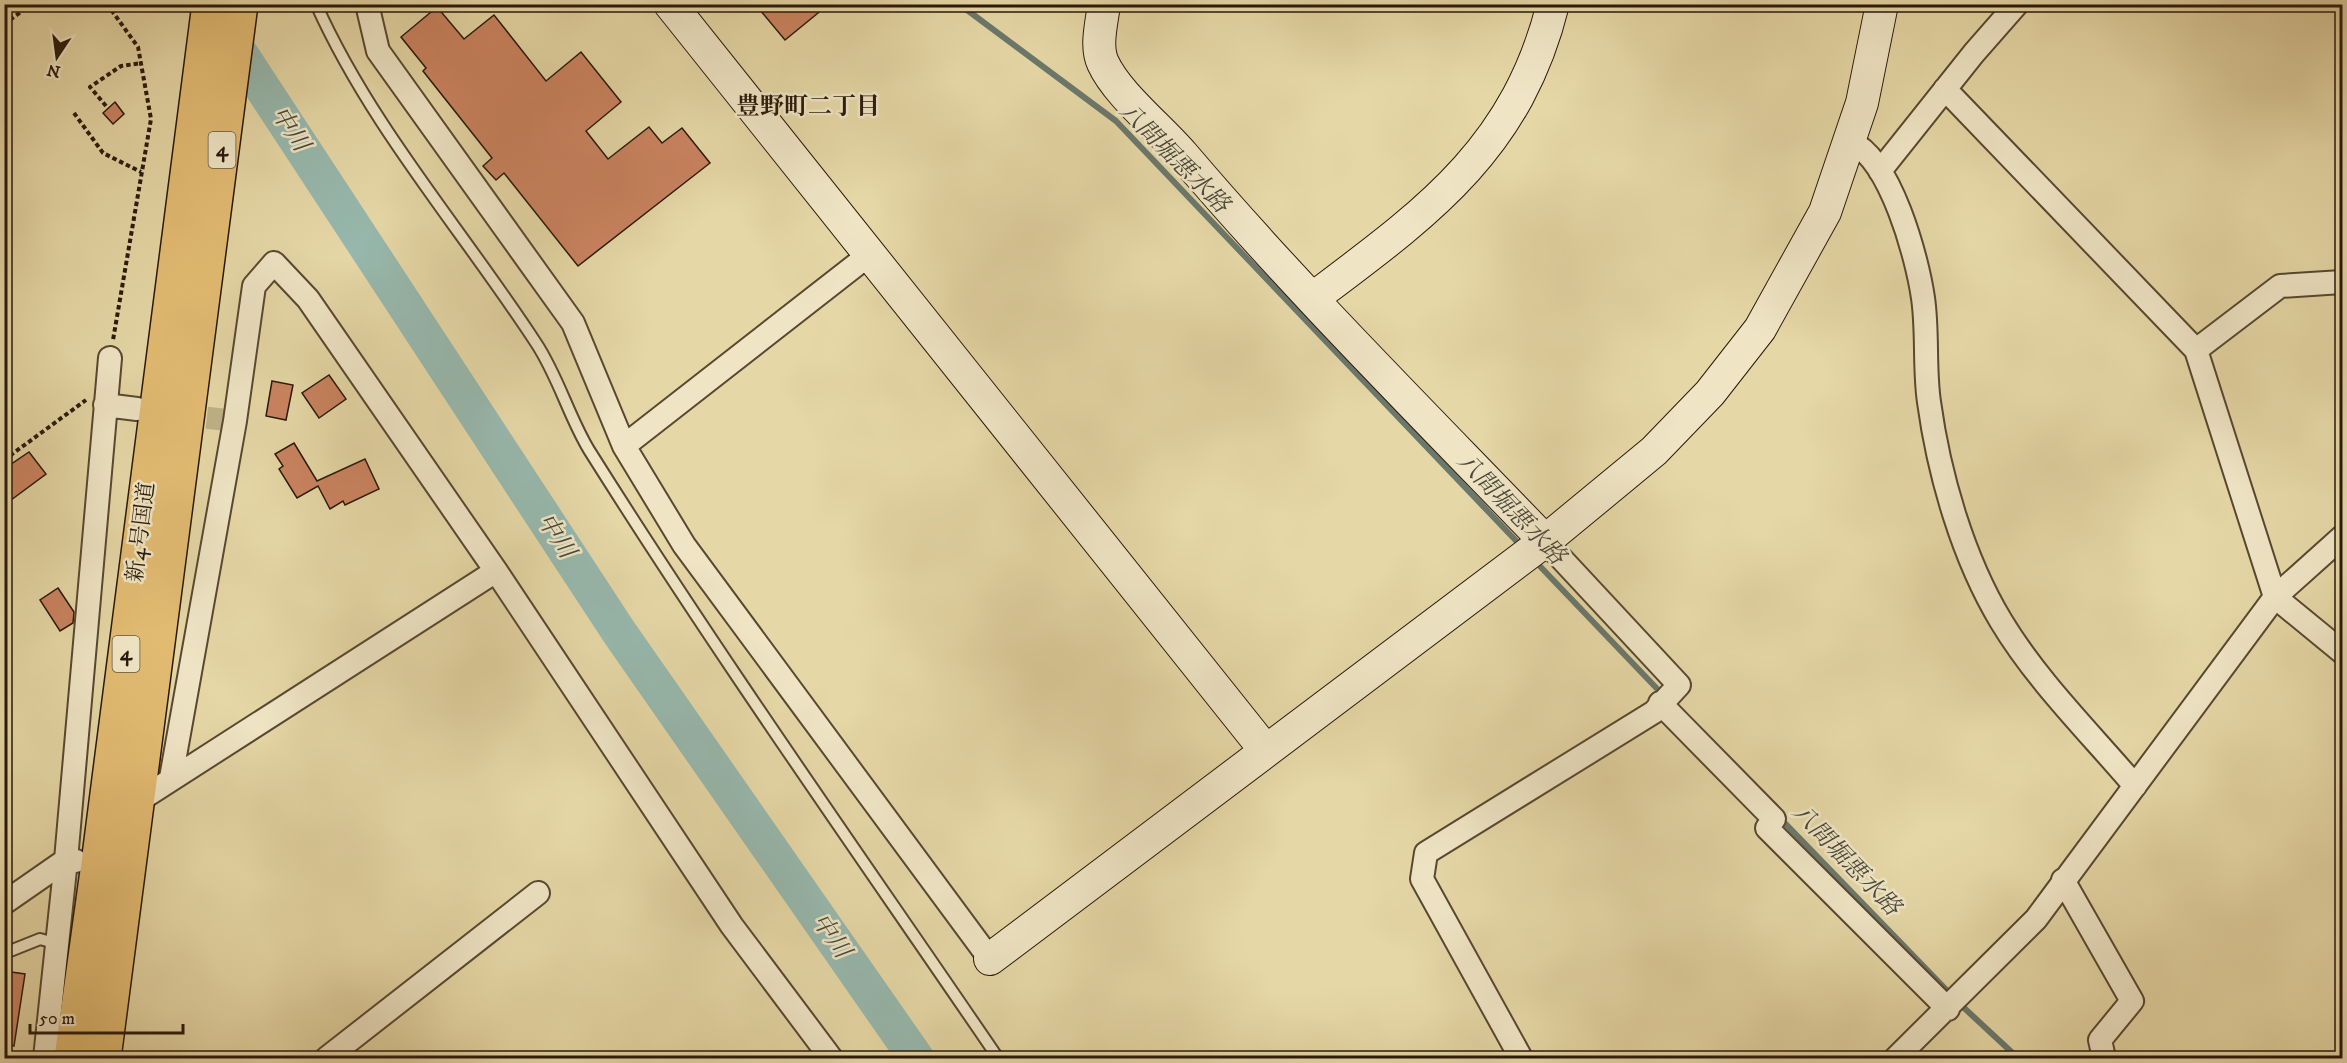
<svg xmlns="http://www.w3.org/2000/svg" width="2347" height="1063" font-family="'IM FELL DW Pica','Noto Serif JP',serif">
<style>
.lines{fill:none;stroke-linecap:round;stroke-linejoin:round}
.stream{stroke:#6b786c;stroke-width:6}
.river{stroke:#97b8ad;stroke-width:36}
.building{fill:#ca8360;stroke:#29190a;stroke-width:1.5}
.street-tunnel{stroke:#c0b187;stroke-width:22;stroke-dasharray:22 11;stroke-linecap:butt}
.lane-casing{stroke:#584831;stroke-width:14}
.street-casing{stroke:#584831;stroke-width:26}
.secondary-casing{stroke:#29190a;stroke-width:34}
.highway-casing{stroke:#29190a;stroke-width:36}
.path{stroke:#29190a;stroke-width:4;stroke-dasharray:4.5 3;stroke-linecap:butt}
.lane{stroke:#efe5c5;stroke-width:10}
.street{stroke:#efe5c5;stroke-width:22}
.secondary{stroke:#efe5c5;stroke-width:32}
.highway{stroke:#e3bc73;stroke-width:33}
.labels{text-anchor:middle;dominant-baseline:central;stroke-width:5;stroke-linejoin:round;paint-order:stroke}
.shield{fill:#efe5c5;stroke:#645642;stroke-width:1.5}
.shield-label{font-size:21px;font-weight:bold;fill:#29190a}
.street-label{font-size:22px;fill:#29190a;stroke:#efe5c5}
.neighbourhood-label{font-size:24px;font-weight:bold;fill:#29190a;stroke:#efe5c5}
.water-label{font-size:24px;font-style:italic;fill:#4a493b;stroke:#efe5c5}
</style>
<rect width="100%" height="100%" fill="#e6d7a6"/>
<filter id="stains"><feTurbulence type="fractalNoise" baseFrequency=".00333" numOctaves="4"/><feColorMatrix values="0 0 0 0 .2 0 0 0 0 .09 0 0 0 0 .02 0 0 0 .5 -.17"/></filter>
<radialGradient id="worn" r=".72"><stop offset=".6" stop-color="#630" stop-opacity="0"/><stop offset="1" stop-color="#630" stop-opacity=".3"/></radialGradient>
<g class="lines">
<!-- stream -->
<path class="stream" d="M959,4L1116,121L1523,548
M1534,560L1664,696
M1780,818L1962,1006L2018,1058"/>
<!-- river -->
<path class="river" d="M222,26L619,632L916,1058"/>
</g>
<!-- building -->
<path class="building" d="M755,4H829L785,40Z
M437,7L464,39L494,15L546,81L581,52L621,102L586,131L608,159L649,127L662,143L682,128L710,163L578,266L504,173L496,180L483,166L492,158L423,71L426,68L401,37Z
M115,102L124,114L113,124L103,113Z
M329,375L346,399L319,418L302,393Z
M272,381L293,385L286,420L266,416Z
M294,443L317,481L365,459L379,489L345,505L343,501L330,509L318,486L297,498L279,469L283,466L275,454Z
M29,452L46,474L11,500L4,491V469Z
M58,588L74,612L73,623L60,631L40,600Z
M4,971L25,974L14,1046L4,1045Z"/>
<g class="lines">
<!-- street-tunnel -->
<path class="street-tunnel" d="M174,414L235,421"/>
<defs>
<path id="lane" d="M316,4C371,127 463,231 536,343C558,376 569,417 589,450C719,657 861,857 998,1058
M4,958L5,953L40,939L58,944"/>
<path id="street" d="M367,4L378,51L573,323L624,446L684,545L990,959
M1945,89L2196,350L2275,597L2342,652
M1851,142C1891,160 1917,257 1923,298C1928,332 1924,368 1929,402C1939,475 1963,558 2001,621C2037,681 2090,733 2135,786
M1880,171L1974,53L2017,4
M2196,350L2280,286L2342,282
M105,405L137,409
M624,446L870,254
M1660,703L1774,819L1767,828L1948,1009
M171,778L235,421L254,286L274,263L308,299L496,571L732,926L831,1058
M138,801L496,571
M2063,880L2132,1001L2100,1040L2104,1058
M4,903L66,860L76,861
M45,1058L66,860L110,358
M327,1058L538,893
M1521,1058L1422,879L1426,853L1654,712L1679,685L1545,541
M1896,1058L2036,919L2275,597L2342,537"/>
<path id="secondary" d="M670,4L1266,751
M1104,4C1102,22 1095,46 1103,63C1117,94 1160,128 1183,155C1297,289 1423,414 1545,541
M1312,299C1425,214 1517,150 1553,4
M990,959L1545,541L1654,451L1710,393L1760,329L1825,212L1862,103L1882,4"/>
<path id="highway" d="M71,1058L98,864L209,4
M104,1058L241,4"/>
</defs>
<!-- lane casing -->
<use href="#lane" class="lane-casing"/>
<!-- street casing -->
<use href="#street" class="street-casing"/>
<!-- secondary casing -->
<use href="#secondary" class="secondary-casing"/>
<!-- highway casing -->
<use href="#highway" class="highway-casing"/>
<!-- path -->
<path class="path" d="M107,4L138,47L151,119L113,340
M4,24L32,4
M106,106L90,87L121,66L142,63
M74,113L103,153L141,172
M4,460L86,400"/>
<!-- lane -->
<use href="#lane" class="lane"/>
<!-- street -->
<use href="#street" class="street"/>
<!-- secondary -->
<use href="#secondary" class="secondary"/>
<!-- highway -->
<use href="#highway" class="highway"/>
</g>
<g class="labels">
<!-- shield labels -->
<g class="shield">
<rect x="208.5" y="132" width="27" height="36" rx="4.5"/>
<rect x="112.5" y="636" width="27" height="36" rx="4.5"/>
</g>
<g class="shield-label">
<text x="222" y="150">4</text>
<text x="126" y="654">4</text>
</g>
<!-- street labels -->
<g class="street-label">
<text transform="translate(141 532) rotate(-83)">新4号国道</text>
</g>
<!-- neighbourhood labels -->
<g class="neighbourhood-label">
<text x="808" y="107">豊野町二丁目</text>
</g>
<!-- water labels -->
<g class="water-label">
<text transform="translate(290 129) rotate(57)">中川</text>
<text transform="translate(1174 158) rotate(45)">八間堀悪水路</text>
<text transform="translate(1511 509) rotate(46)">八間堀悪水路</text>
<text transform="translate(556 536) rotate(57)">中川</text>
<text transform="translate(1846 860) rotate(46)">八間堀悪水路</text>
<text transform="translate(831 936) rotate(55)">中川</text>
</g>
</g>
<!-- margin -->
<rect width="2347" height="1063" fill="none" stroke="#e6d7a6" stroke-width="24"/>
<rect x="6" y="6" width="2335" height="1051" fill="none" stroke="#29190a" stroke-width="3"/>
<rect x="12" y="12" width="2323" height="1039" fill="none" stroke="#29190a" stroke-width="1.5"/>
<!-- north arrow -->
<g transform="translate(57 57) rotate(193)" stroke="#efe5c5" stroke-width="4.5" paint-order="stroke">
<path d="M0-4.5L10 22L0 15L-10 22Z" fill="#29190a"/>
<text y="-9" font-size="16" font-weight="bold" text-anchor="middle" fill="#29190a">N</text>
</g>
<!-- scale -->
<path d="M30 1024v9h153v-9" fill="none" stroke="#29190a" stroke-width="3"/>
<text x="39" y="1024" font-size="18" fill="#29190a" stroke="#efe5c5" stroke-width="4.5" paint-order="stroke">50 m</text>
<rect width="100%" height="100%" filter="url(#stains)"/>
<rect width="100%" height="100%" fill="url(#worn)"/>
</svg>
